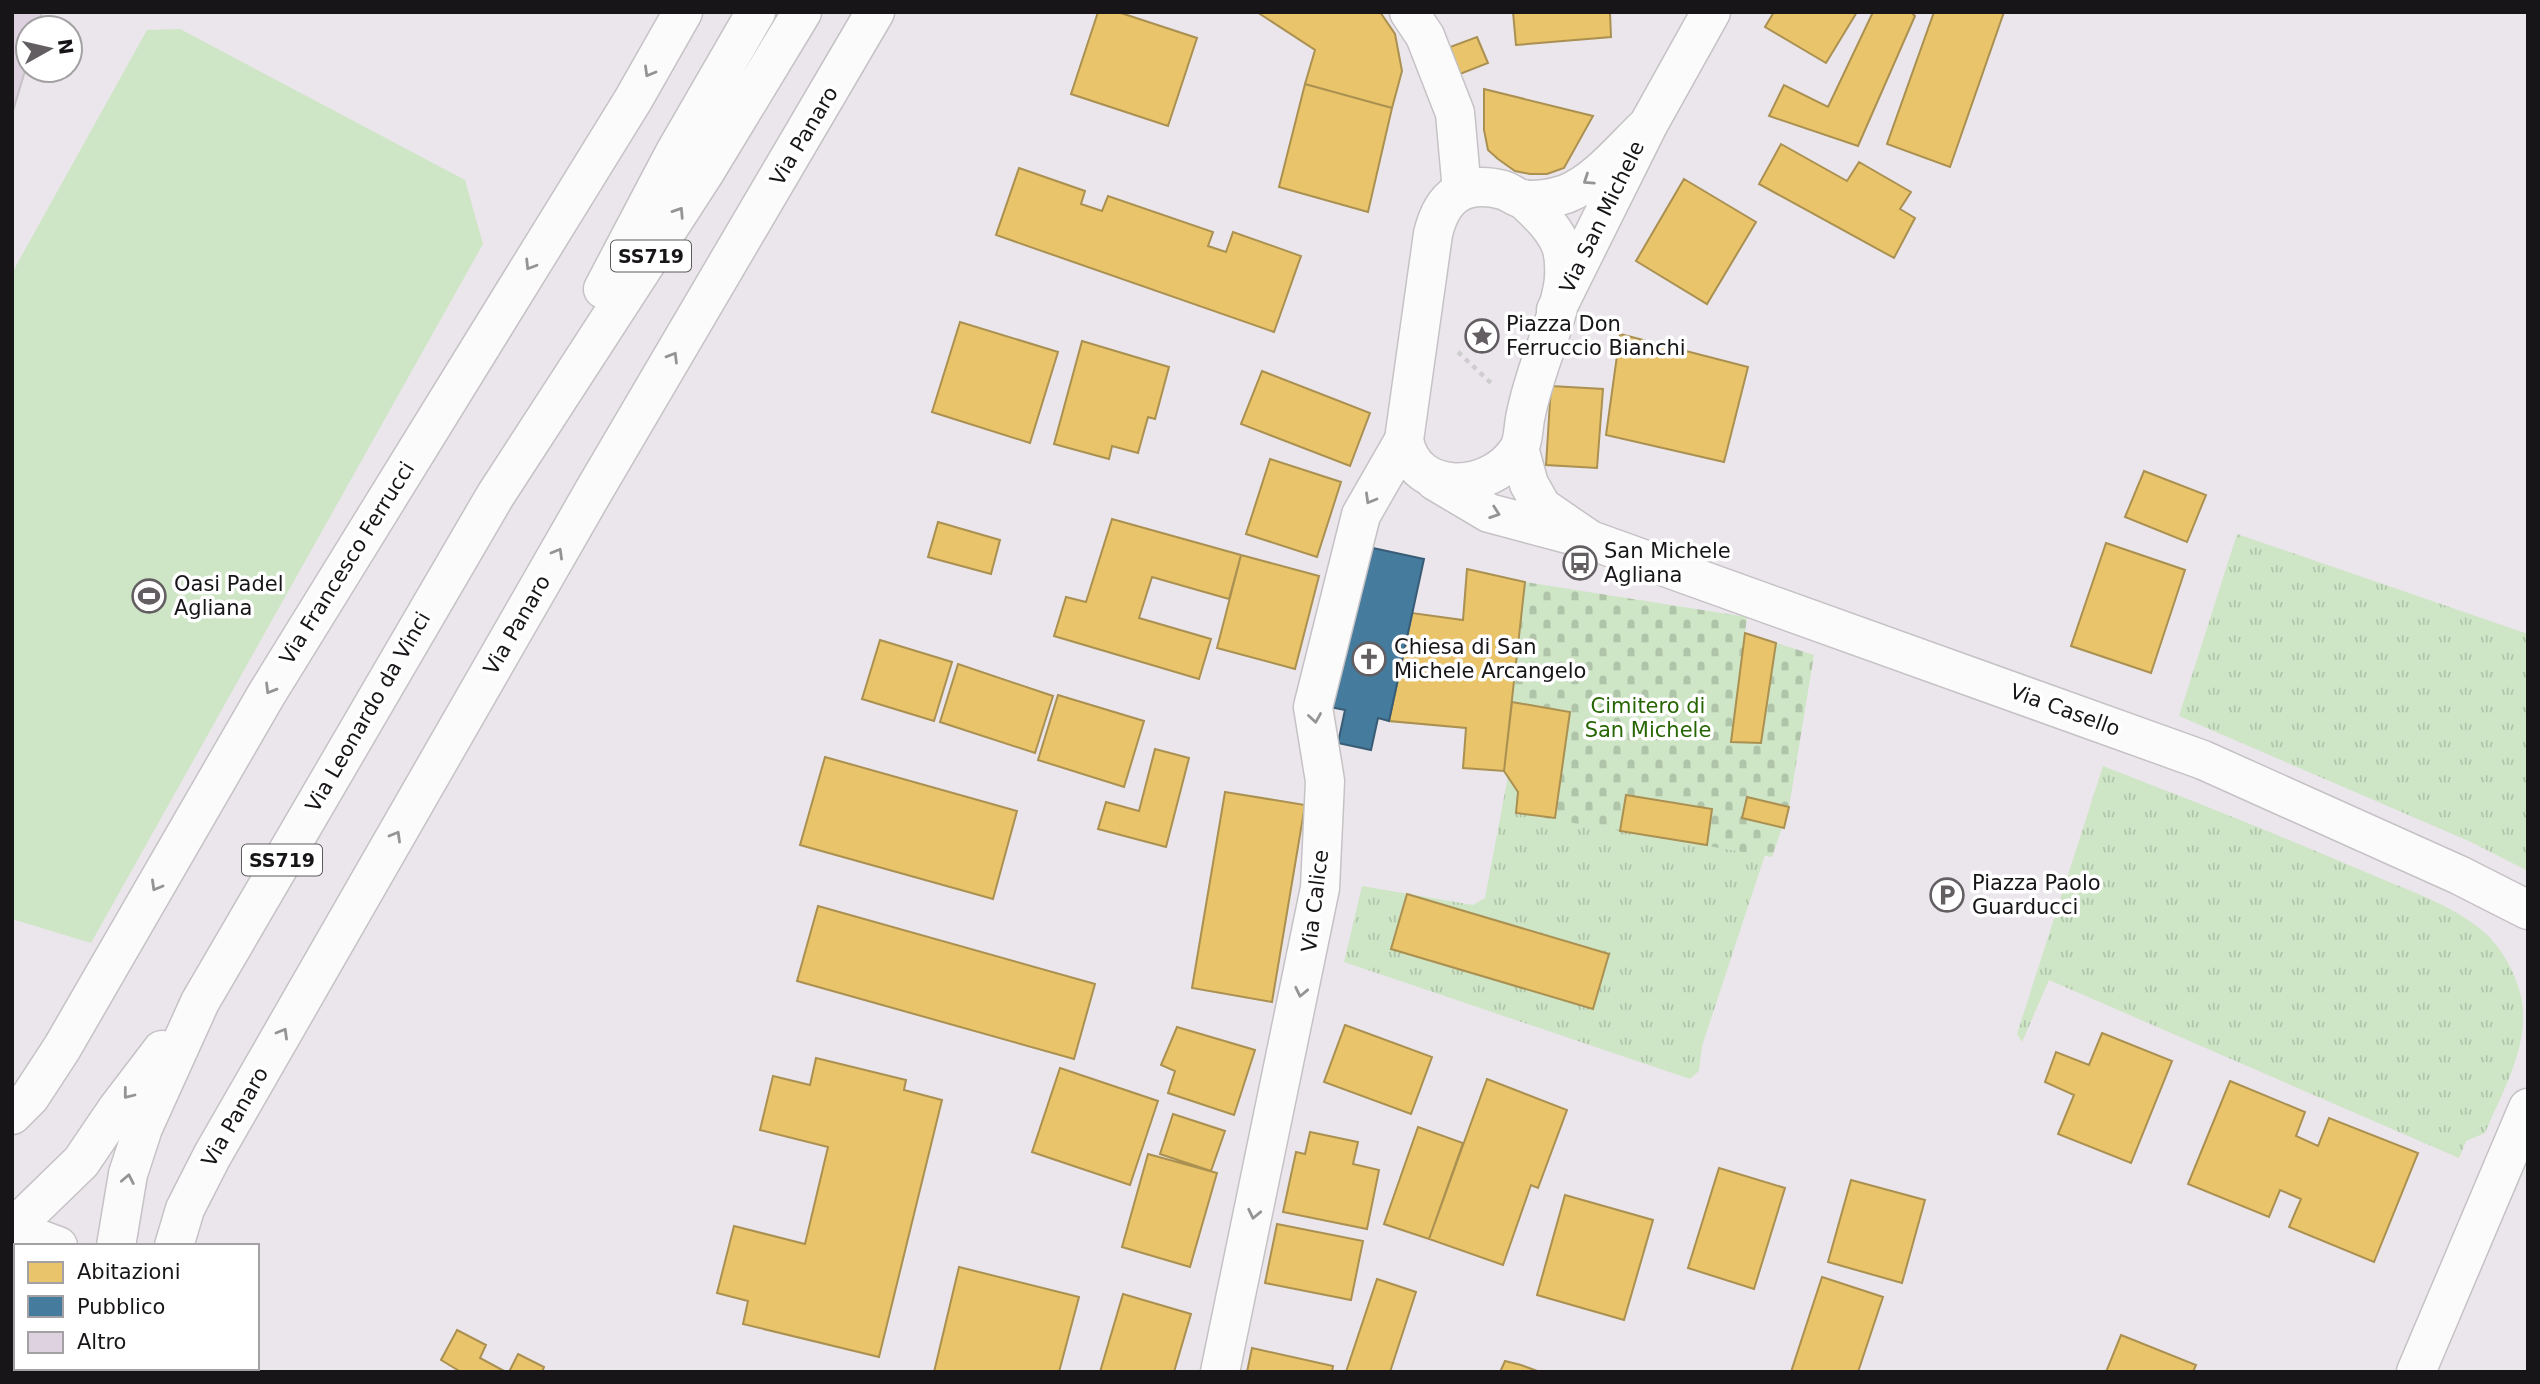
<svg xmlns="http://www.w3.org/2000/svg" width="2540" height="1384" font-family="'DejaVu Sans',sans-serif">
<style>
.grass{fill:url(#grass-tufts)}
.cemetery{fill:url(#cemetery-stones)}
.green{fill:#cee5c6}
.homes{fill:#e9c46a;stroke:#aa9051;stroke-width:2}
.public{fill:#457b9d;stroke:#385c75;stroke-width:2}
.building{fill:#ded1e0;stroke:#c6c2c6;stroke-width:2}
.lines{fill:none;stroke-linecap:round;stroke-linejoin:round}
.minor-casing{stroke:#c5c2c5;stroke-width:41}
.primary-casing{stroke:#c5c2c5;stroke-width:41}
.path{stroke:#cfcecf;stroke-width:4.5;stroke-dasharray:5 5;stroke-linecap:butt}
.minor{stroke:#fcfbfc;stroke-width:38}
.primary{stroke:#fcfbfc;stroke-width:38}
.oneway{stroke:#959495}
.labels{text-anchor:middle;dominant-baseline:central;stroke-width:7;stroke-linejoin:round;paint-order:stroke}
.shield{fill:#fff;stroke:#5d5b5d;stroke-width:2}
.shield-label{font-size:19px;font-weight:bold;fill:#181518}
.street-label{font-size:21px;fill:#181518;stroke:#fff}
.poi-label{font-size:21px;fill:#181518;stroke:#fff;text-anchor:start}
.park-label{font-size:21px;fill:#266603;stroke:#fff}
</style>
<defs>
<pattern id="grass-tufts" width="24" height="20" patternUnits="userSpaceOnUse" patternTransform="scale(1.75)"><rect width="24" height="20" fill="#cee5c6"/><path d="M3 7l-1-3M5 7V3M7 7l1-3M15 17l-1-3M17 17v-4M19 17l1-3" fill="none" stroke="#b0c4a9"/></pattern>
<pattern id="cemetery-stones" width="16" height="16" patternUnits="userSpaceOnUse" patternTransform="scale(1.75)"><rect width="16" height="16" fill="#cee5c6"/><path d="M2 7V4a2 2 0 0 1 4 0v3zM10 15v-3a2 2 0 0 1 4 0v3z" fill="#b0c4a9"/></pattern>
</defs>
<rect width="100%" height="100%" fill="#ebe6eb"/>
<!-- grass -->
<path class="grass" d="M2237,534L2528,634V871L2471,842L2179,716Z
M2103,766C2193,801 2282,836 2370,874C2407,890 2453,905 2484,932C2502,948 2515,972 2521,996C2531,1044 2503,1090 2485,1133L2466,1141L2459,1158L2049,980L2022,1042L2017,1034Z
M1508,776L1518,792L1516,813L1765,855L1702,1046L1699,1071L1690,1079L1344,962L1362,886L1473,905L1485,898Z
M12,1265L16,1266V1368H99L100,1372H12Z"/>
<!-- cemetery -->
<path class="cemetery" d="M1525,582L1747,617L1745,633L1814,655L1789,807L1772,857L1516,813L1518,792L1504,771Z"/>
<!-- green -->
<path class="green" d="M180,29L465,180L483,244L91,943L12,919V273L147,30Z"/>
<!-- homes -->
<path class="homes" d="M1098,12H1118L1197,38L1168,126L1071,94Z
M1257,12H1380L1395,34L1402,71L1392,108L1305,84L1315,50Z
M1513,12H1610L1611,37L1516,45Z
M1774,12H1857L1826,63L1765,27Z
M1873,12H1911L1915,16L1858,146L1769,116L1784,85L1828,107Z
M1934,12H2004L1950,167L1887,144Z
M1477,37L1488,63L1460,74L1450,47Z
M1305,84L1392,108L1368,212L1279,187Z
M1484,89L1593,116L1564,168L1547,174H1530L1515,171L1498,159L1488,150L1484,130Z
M1781,144L1847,181L1859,162L1911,192L1900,209L1915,218L1894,258L1759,184Z
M1019,168L1085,191L1081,204L1102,211L1108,196L1213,232L1208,246L1226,252L1233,232L1301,256L1274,332L996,235Z
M1684,179L1756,222L1707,304L1636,261Z
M960,322L1058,352L1030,443L932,412Z
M1620,334L1748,367L1724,462L1606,435Z
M1082,341L1169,367L1155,419L1148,417L1138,453L1112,446L1109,459L1054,444Z
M1262,371L1370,413L1350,466L1241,424Z
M1551,386L1603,389L1597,468L1546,465Z
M1270,459L1341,482L1317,557L1246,534Z
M2144,471L2206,495L2187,542L2125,517Z
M1112,519L1241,555L1229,599L1152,577L1139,618L1211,639L1199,679L1054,636L1066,597L1086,602Z
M938,522L1000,540L991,574L928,557Z
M2106,543L2185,570L2151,673L2071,646Z
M1241,555L1319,576L1295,669L1217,648Z
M1467,569L1525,582L1504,771L1463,768L1466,728L1389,721L1412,613L1463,620Z
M1745,633L1776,643L1761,743L1731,742Z
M880,640L952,662L934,721L862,699Z
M958,664L1053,696L1035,753L940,722Z
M1058,695L1144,721L1124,787L1038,760Z
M1512,702L1570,712L1555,818L1516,813L1518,792L1504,771Z
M1155,749L1189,758L1166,847L1098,829L1106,802L1139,811Z
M825,757L1017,811L993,899L800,845Z
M1225,792L1305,805L1272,1002L1192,988Z
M1626,795L1712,809L1707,845L1620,831Z
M1747,797L1789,807L1784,828L1742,818Z
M1407,894L1609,954L1593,1009L1391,949Z
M818,906L1095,984L1074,1059L797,981Z
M1345,1025L1432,1057L1411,1114L1324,1082Z
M1177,1027L1255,1050L1234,1115L1168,1093L1175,1071L1161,1065Z
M2102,1033L2172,1061L2131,1163L2058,1134L2074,1095L2045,1082L2056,1052L2089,1065Z
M816,1058L906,1080L904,1090L942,1100L879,1357L743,1324L748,1301L717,1293L734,1226L805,1244L828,1147L760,1130L773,1076L810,1085Z
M1060,1068L1158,1101L1130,1185L1032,1152Z
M1487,1079L1567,1110L1538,1188L1531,1185L1503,1265L1429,1239Z
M2230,1081L2305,1112L2296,1136L2318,1146L2329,1118L2418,1153L2374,1262L2289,1227L2301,1199L2280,1190L2269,1217L2188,1184Z
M1173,1114L1225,1131L1211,1171L1160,1154Z
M1418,1127L1463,1143L1429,1239L1384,1224Z
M1310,1132L1358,1142L1353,1164L1379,1170L1367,1229L1283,1212L1296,1152L1305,1154Z
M1148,1154L1217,1173L1190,1267L1122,1247Z
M1719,1168L1785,1188L1754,1289L1688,1268Z
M1851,1180L1925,1200L1902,1283L1828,1262Z
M1565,1195L1653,1220L1624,1320L1537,1295Z
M1277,1224L1363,1241L1351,1300L1265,1283Z
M959,1267L1079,1297L1059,1372H934Z
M1822,1277L1883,1297L1858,1372H1791Z
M1377,1279L1416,1292L1390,1372H1346Z
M1123,1294L1191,1314L1174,1372H1100Z
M457,1330L486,1345L480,1358L506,1372H461L441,1360Z
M2121,1335L2196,1365L2193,1372H2106Z
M1252,1348L1333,1366L1332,1372H1247Z
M518,1354L544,1367L542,1372H509Z
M1505,1361L1521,1365L1540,1372H1500Z"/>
<!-- public -->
<path class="public" d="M1359,545L1424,559L1389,721L1378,718L1371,750L1338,743L1345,710L1325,706Z"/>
<!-- building -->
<path class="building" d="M12,12H42L38,28H28V61L12,114Z"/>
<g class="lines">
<defs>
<path id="minor" d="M1409,12L1425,36L1455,113L1462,191
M1648,125L1711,12
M1523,199C1538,213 1556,229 1562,249C1565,261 1565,279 1562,291C1554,333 1534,372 1526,414C1523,425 1524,441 1518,450C1491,493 1415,497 1404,440L1433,234C1442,196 1463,180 1503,190C1510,192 1516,198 1523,199C1535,202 1554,198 1566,194C1598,181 1623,148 1648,125L1556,310
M1435,481L1489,513L1590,540L1542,507L1529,484L1519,448
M1590,540L2203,760L2459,875L2528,910
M12,1115L30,1097L62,1048L266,695L633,100L683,12
M174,1246L185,1209L212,1156L592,494L875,12
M179,1368V1372
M1220,1372L1320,888L1325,781L1313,707L1361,515L1404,440
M2416,1372L2528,1108"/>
<path id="primary" d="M603,289L674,154L756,12
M12,1229L81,1162L117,1109L162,1050
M12,1229L58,1246
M116,1246L128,1174L143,1128L200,1002L495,496L705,172L802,12
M132,1368V1372"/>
</defs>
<!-- minor casing -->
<use href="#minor" class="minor-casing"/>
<!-- primary casing -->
<use href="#primary" class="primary-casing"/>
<!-- path -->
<path class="path" d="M1458,352L1492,384"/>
<!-- minor -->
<use href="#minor" class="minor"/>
<!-- primary -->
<use href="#primary" class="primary"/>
</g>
<!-- one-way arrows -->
<defs><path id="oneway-chevron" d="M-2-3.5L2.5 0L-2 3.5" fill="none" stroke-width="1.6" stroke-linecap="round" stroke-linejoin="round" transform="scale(1.75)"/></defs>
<g class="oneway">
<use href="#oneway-chevron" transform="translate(649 72) rotate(120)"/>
<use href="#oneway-chevron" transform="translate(1588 180) rotate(146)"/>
<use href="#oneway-chevron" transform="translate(679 212) rotate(-57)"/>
<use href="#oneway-chevron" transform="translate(530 265) rotate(122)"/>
<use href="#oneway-chevron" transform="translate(673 357) rotate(-59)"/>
<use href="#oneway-chevron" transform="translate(1370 499) rotate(120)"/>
<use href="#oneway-chevron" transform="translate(1495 513) rotate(19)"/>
<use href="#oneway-chevron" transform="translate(558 553) rotate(-60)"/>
<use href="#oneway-chevron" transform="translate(270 689) rotate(121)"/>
<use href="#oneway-chevron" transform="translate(1315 718) rotate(81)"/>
<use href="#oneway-chevron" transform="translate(396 836) rotate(-60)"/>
<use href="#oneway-chevron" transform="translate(156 886) rotate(120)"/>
<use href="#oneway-chevron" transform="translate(1301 992) rotate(102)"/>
<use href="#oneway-chevron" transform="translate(283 1033) rotate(-60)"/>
<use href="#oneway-chevron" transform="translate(128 1094) rotate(128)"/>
<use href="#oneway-chevron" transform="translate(128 1179) rotate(-79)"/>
<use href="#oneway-chevron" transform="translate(1254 1214) rotate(102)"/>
</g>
<!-- icons -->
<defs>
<symbol id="sight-ring" viewBox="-11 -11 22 22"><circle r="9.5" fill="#fff" stroke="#625e62" stroke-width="1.5"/><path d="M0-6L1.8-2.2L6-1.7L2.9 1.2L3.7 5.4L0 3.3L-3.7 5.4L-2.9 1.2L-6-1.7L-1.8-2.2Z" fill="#625e62"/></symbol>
<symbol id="bus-ring" viewBox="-11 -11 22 22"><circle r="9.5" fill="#fff" stroke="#625e62" stroke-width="1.5"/><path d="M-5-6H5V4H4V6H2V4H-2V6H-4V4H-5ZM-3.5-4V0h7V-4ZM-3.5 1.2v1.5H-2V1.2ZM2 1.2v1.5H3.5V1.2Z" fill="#625e62"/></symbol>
<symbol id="stadium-ring" viewBox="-11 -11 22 22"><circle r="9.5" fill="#fff" stroke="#625e62" stroke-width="1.5"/><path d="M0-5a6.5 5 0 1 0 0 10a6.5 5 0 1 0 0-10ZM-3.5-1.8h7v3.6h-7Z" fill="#625e62"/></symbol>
<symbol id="church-ring" viewBox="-11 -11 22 22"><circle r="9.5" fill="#fff" stroke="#625e62" stroke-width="1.5"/><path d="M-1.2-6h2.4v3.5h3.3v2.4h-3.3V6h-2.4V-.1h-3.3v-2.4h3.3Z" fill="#625e62"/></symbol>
<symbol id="parking-ring" viewBox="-11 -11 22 22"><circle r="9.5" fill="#fff" stroke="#625e62" stroke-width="1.5"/><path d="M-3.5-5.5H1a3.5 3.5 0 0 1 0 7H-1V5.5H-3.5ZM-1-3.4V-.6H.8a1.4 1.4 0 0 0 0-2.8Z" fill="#625e62"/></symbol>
</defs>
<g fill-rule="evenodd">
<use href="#sight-ring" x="1463" y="317" width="38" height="38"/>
<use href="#bus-ring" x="1561" y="544" width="38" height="38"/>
<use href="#stadium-ring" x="130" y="577" width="38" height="38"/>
<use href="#church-ring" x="1350" y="640" width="38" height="38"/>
<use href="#parking-ring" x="1928" y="876" width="38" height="38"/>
</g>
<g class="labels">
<!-- shield labels -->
<g class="shield">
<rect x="611" y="240.5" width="80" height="31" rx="5"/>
<rect x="242" y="844.5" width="80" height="31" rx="5"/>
</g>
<g class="shield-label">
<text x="651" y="256">SS719</text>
<text x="282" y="860">SS719</text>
</g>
<!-- street labels -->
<g class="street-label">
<text transform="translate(804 136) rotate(-59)">Via Panaro</text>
<text transform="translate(1602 217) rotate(-64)">Via San Michele</text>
<text transform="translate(347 563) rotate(-58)">Via Francesco Ferrucci</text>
<text transform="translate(517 625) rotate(-60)">Via Panaro</text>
<text transform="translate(2065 710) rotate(20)">Via Casello</text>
<text transform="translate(368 712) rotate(-60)">Via Leonardo da Vinci</text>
<text transform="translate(1315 901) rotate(-83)">Via Calice</text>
<text transform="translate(235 1117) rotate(-60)">Via Panaro</text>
</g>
<!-- poi labels -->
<g class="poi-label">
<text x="1506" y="324">Piazza Don<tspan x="1506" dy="24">Ferruccio Bianchi</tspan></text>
<text x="1604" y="551">San Michele<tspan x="1604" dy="24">Agliana</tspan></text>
<text x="174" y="584">Oasi Padel<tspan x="174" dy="24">Agliana</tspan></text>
<text x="1394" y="647">Chiesa di San<tspan x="1394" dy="24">Michele Arcangelo</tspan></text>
<text x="1972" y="883">Piazza Paolo<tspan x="1972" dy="24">Guarducci</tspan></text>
</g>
<!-- park labels -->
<g class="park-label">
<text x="1648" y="706">Cimitero di<tspan x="1648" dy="24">San Michele</tspan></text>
</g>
</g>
<!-- border -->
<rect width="2540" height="1384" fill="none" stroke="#181518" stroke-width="28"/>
<!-- legend -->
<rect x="14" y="1244" width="245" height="126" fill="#ffffff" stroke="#a3a1a3" stroke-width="2"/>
<rect x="28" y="1262" width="35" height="21" fill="#e9c46a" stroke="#a3a1a3" stroke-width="2"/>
<text x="77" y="1279" font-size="21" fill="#181518">Abitazioni</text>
<rect x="28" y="1296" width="35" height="21" fill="#457b9d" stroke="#a3a1a3" stroke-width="2"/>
<text x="77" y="1314" font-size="21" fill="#181518">Pubblico</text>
<rect x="28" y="1332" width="35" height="21" fill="#ded1e0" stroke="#a3a1a3" stroke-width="2"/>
<text x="77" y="1349" font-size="21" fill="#181518">Altro</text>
<!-- north arrow -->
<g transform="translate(49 49) rotate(82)"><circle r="33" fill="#ffffff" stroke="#a3a1a3" stroke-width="2"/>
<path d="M0-5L12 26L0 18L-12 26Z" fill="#625e62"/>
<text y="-10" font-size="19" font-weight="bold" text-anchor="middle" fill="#181518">N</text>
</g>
</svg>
